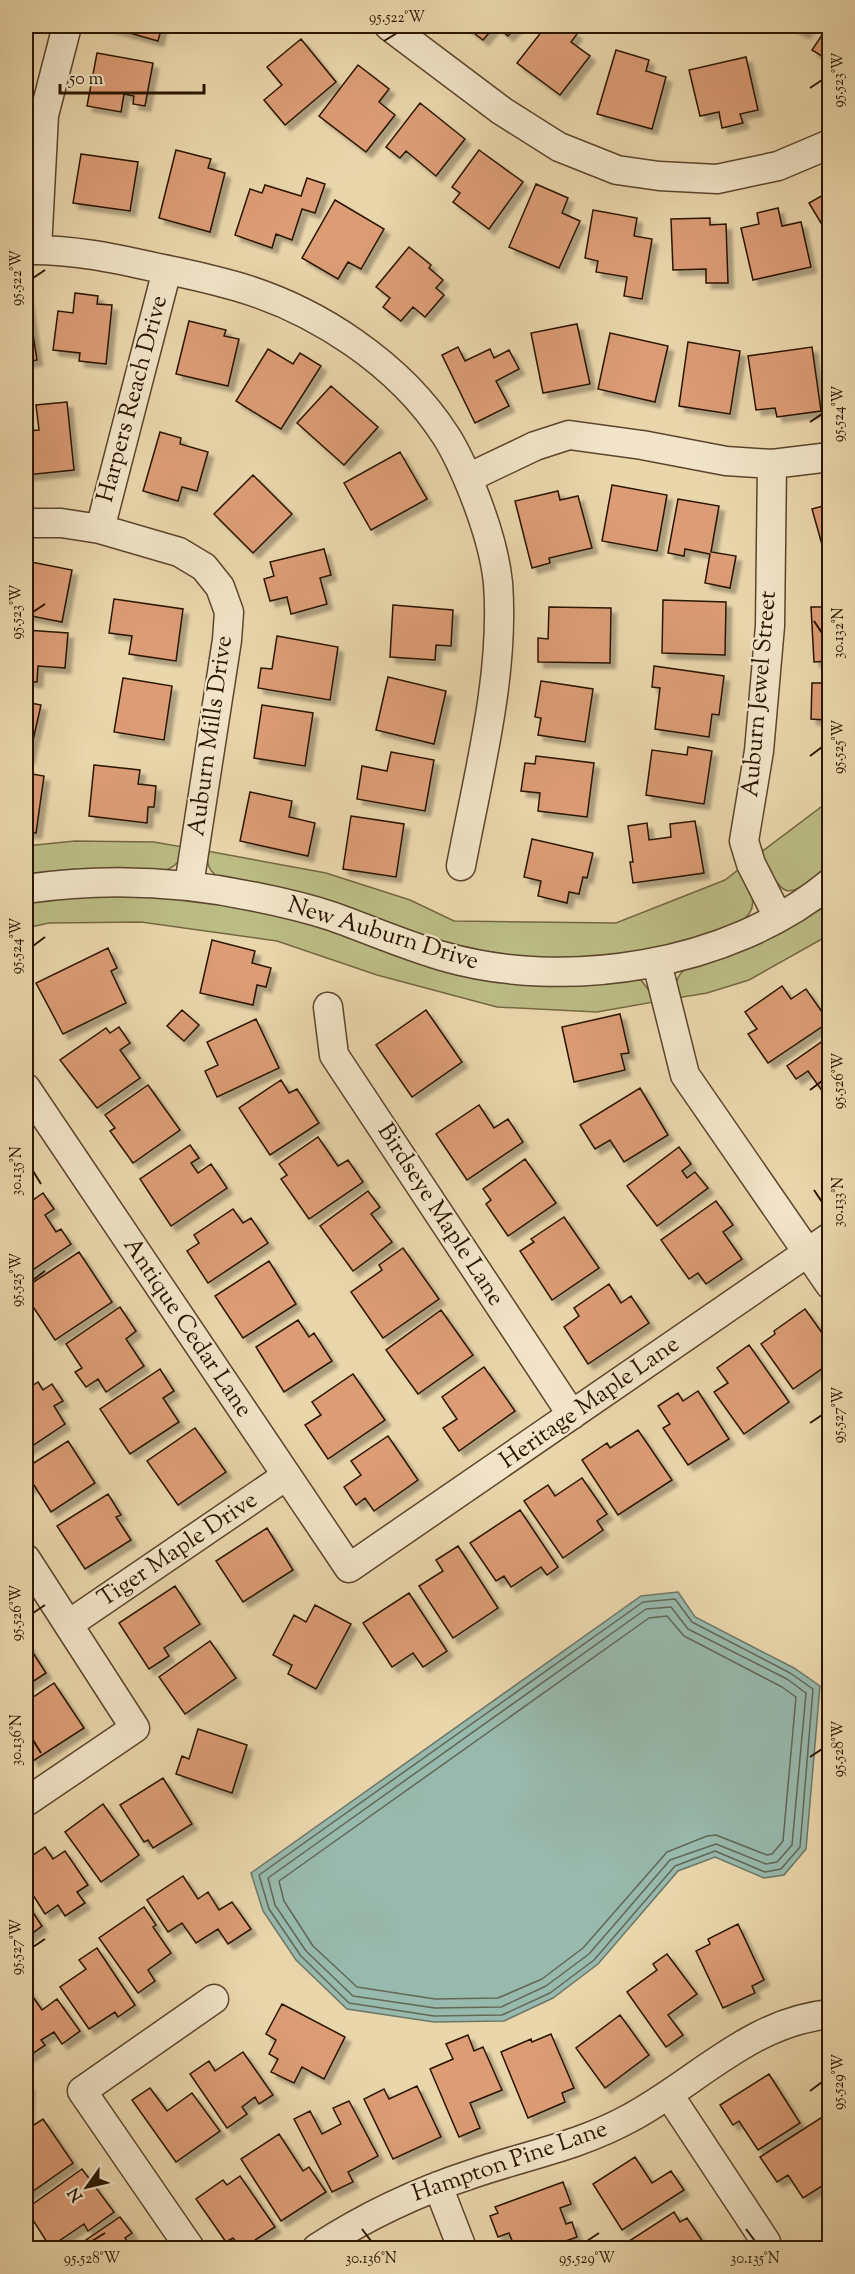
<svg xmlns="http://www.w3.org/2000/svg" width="855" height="2274" font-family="'Sorts Mill Goudy',serif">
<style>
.green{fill:#bcbc85;stroke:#746842;stroke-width:1.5}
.water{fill:#98b9ad;stroke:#6c7768;stroke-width:1.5}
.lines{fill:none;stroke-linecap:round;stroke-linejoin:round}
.shore{stroke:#626756;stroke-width:1.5}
.building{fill:#dc9c76;stroke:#2b1500;stroke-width:1.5;filter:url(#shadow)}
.minor-casing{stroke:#5b452b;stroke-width:31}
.minor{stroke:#f1e4c8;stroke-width:28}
.ticks{fill:none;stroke:#2b1500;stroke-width:2}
.labels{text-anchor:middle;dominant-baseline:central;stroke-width:4.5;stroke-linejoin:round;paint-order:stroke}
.street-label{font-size:24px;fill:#2b1500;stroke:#f1e4c8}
.neatline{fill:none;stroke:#2b1500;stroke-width:2}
.ticks-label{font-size:15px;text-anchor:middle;fill:#2b1500}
</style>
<defs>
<filter id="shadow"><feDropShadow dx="5.5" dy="5.5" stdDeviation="1.5" flood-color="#0004"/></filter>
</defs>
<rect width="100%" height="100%" fill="#ead6ab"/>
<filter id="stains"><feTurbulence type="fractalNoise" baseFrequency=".00333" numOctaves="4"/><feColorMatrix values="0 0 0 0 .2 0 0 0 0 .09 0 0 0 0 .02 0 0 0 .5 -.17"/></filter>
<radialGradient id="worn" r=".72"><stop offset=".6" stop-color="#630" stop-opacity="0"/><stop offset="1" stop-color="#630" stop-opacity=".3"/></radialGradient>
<!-- green -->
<path class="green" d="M829,801V867C785,898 787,904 760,853Z
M75,841L154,842L183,847C181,861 176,867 163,871L26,875V846Z
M207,851L326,873L410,900L454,921L616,923L725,880L738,870C742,879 750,889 752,898C758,924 717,931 699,937C624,963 539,965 462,946C415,935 371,915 324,902C290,891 253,885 218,877C208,870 207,864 207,851Z
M138,894L200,901L261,911L332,931L478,977L550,986L625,977L641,980L651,993L654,1002L597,1012L497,1007L377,975L277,941L141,922L49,923L26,928V902L75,896Z
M829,898V935L749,980L707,993L677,998C675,985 675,978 685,969Z"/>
<!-- water -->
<path class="water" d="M678,1592L695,1617L794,1668L820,1686L806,1849L784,1875L764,1878L715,1857L678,1871L598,1964L553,1998L504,2021L434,2022L347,2009L296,1960L263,1911L251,1873L641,1596Z"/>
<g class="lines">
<!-- shore -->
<path class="shore" d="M675,1599L692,1622L790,1673L813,1689L800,1847L781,1869L765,1872L715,1851L675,1866L594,1960L550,1993L502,2015L434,2016L349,2003L301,1956L269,1909L259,1875L643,1602Z
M671,1607L688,1629L787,1679L806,1693L792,1845L777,1862L766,1864L716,1844L670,1860L589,1954L546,1986L501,2007L435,2008L353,1996L306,1951L275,1905L268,1878L646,1609Z
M667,1616L684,1636L782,1687L796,1697L783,1841L772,1854L767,1855L716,1835L707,1836L667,1852L583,1948L542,1979L498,1998L435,1999L357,1987L313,1946L284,1901L279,1881L649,1618Z"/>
</g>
<!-- building -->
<path class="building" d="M105,26H162L158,41Z
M467,26H495L483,40L466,27Z
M496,26H517L508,36Z
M546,26H565L577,34L571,42L590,56L560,95L517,63Z
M791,26H809L804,33Z
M828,26H830V61L812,50Z
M301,39L336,82L285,125L264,100L282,85L267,67Z
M616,50L649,60L646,71L666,77L652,129L597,114Z
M97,53L153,63L145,106L133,104L134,96L124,94L121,112L87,106Z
M746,57L758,110L740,114L743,123L722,128L719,112L700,116L689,70Z
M358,65L389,89L379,102L395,115L366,152L319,116Z
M420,103L465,139L436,176L406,151L400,158L386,147Z
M176,150L211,159L208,168L225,173L210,232L159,218Z
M479,150L523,182L489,229L453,202L460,193L452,187Z
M81,154L138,162L130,211L73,203Z
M307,178L325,184L315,213L302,209L292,240L276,234L272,248L235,235L250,189L262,193L265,185L301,196Z
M536,184L568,198L562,213L580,221L559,268L509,247Z
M830,191V238L809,203Z
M335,200L384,229L361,269L348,262L338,279L302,258Z
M778,208L782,226L801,222L811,267L753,280L741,228L759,224L757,213Z
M593,210L637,218L634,236L652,239L642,299L624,296L627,277L596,272L598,261L585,258Z
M710,218V225L726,224L728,283H706V269L673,270L671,219Z
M409,247L431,265L429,268L443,280L436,288L444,295L425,317L413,307L401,321L383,307L390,298L376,287Z
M26,289L37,360L26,362Z
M75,293L98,296L97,304L112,305L106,364L79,361L80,353L53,350L58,311L73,313Z
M189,321L226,330L224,336L239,339L228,386L176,374Z
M577,324L590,384L543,393L531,333Z
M610,333L668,346L655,402L598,389Z
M688,342L740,351L730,414L679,406Z
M458,347L465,361L490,349L494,358L509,350L519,369L496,381L509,406L475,423L442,355Z
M812,347L821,411L777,417L775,408L756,410L748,356Z
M268,349L293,364L300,353L321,366L281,429L236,401Z
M331,386L378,427L344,465L297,423Z
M67,402L74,470L26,475V431L39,430L36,405Z
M160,432L181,438L180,444L208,452L197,491L182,487L178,501L143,491Z
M400,452L427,499L371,530L344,483Z
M253,475L292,514L253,553L214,514Z
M612,485L667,495L657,551L602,541Z
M558,491L560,500L578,496L592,548L549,558L550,563L532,568L515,501Z
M678,499L719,506L711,552L736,556L730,588L705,583L710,554L685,549L684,556L668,553Z
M830,504V573L812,509Z
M324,549L331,575L320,578L327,604L291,614L287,597L270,601L264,579L274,576L270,562Z
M26,561L72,570L62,622L26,615Z
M114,599L183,609L176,661L129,654L132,636L109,633Z
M663,600L726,602L725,655L662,653Z
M393,605L453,610L451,646L436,645L435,660L390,657Z
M549,607L611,608L610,663L538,662V638L548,639Z
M811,607H830V661L814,662Z
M26,630L68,633L65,668L38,666L37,682L26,681Z
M277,636L338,647L330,700L258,688L261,668L272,669Z
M654,666L724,676L719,715L712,714L709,737L655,729L660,688L652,687Z
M388,677L446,691L434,744L376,730Z
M123,678L172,686L164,740L114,732Z
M541,681L593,689L585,742L538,735L541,718L535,717Z
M812,683H830V737H825V720L811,719Z
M26,702L41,705L29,758L26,757Z
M262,705L313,713L305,766L254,758Z
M688,747L712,751L704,804L646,795L652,750L687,755Z
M391,752L434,760L425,811L357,799L362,766L387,771Z
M536,756L594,763L587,817L538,811L540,793L521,791L525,763L535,764Z
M94,765L140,770L138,784L156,786L154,807H148L147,823L89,816Z
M26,773L44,776L36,833L26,832Z
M250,792L292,801L289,817L315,823L308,856L240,841Z
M351,816L404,824L396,877L343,869Z
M695,821L704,873L633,883L630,862H633L628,826L647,823L649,840L671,837L670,824Z
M532,839L593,853L587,878L583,877L579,894L569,892L567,903L538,896L541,881L524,877Z
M212,940L255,951L252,963L271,968L266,987L257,985L253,1005L200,993Z
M108,948L117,968L111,971L126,1003L63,1034L36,983Z
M782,986L791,999L806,989L829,1022L768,1063L748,1034L757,1029L745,1012Z
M182,1010L199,1025L184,1041L167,1026Z
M426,1010L462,1062L412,1097L376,1045Z
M620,1014L629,1053L621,1054L625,1070L574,1082L562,1027Z
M256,1019L279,1068L217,1097L205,1071L218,1065L207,1042Z
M119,1027L130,1043L120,1050L140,1078L97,1108L60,1060L106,1028L110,1033Z
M830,1036V1102L808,1071L796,1079L787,1066Z
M281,1080L289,1093L297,1089L319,1123L270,1155L239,1108Z
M148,1085L180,1130L133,1163L110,1131L115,1128L105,1115Z
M640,1088L668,1135L624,1162L610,1140L595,1149L580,1125Z
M479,1105L494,1128L508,1119L523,1142L467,1180L436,1134Z
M318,1137L338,1166L348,1160L363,1182L309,1219L281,1179L287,1175L279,1164Z
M190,1145L199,1158L191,1163L198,1173L211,1164L227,1188L171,1226L140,1179Z
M679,1147L691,1164L682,1171L687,1178L695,1172L708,1188L657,1226L627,1186Z
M525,1159L556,1203L508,1236L486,1204L491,1200L483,1189Z
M368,1191L380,1207L371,1214L392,1242L353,1271L320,1226Z
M43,1193L54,1209L45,1215L56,1232L61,1229L71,1244L28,1273L26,1269V1205Z
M716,1201L733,1225L723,1232L742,1259L706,1284L698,1273L689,1279L661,1240Z
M233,1209L243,1223L251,1218L268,1243L208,1283L187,1251L199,1243L194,1235Z
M564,1217L599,1268L552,1300L520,1251L534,1242L531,1239Z
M403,1248L439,1299L383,1338L351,1292L382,1270L379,1265Z
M79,1252L112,1302L55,1340L26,1296V1287Z
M269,1261L296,1304L243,1338L215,1296Z
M609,1284L621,1303L631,1296L649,1323L588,1364L564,1327L579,1316L574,1308Z
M120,1307L136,1331L126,1339L144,1366L106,1392L98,1379L86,1387L75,1372L82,1368L66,1344Z
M805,1309L830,1344V1363L793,1389L761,1344L775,1334L774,1331Z
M441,1310L473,1355L418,1394L386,1350Z
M298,1320L309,1337L314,1333L332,1361L284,1392L256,1347Z
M749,1345L789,1402L744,1434L714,1392L728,1383L717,1368Z
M484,1367L515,1411L459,1451L443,1428L457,1419L442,1397Z
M160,1369L174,1391L163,1398L179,1422L130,1454L100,1409Z
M353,1374L385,1420L328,1459L305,1425L321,1415L312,1402Z
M38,1382L43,1390L52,1384L63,1401L54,1406L65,1424L26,1450V1390Z
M698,1391L729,1439L688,1465L663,1428L670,1424L658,1406L678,1393L683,1401Z
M195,1428L226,1472L178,1505L147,1461Z
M638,1430L672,1480L618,1515L582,1460L607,1443L610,1448Z
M388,1436L418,1480L374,1511L365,1498L356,1505L344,1487L361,1475L351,1461Z
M68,1441L95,1483L51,1512L34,1485L29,1488L26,1483V1468Z
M582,1478L607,1514L597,1521L603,1530L563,1558L524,1501L548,1485L555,1496Z
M108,1494L121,1515L116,1517L131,1540L85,1569L57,1526Z
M520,1510L558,1567L547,1575L541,1567L511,1587L504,1576L496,1581L470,1543Z
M267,1528L293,1570L243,1602L216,1561Z
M458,1546L498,1608L453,1638L419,1586L443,1571L436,1560Z
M175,1586L200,1624L164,1648L169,1656L149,1669L119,1623Z
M409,1593L447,1651L423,1667L413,1653L392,1667L363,1623Z
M315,1605L351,1624L316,1689L288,1674L292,1665L273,1655L294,1615L306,1622Z
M210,1641L236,1678L185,1714L159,1677Z
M26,1642L46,1673L26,1686Z
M54,1683L84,1728L33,1761L26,1749V1702Z
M198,1729L247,1745L232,1793L176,1774L182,1756L189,1759Z
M163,1778L192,1824L153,1848L148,1840L144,1842L120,1805Z
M103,1804L139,1855L101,1882L65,1832Z
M45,1847L53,1859L65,1851L88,1885L77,1892L85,1903L65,1916L58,1905L45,1914L26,1884V1860Z
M183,1876L198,1899L208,1892L219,1910L232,1902L251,1929L228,1944L218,1929L196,1943L182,1923L168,1932L147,1900Z
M26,1902L42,1926L26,1938Z
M144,1907L156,1925L153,1927L171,1953L148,1970L155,1981L138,1993L99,1938Z
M738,1924L764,1980L752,1986L755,1993L723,2008L696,1951L710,1944L708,1939Z
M97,1948L135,2005L118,2017L115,2012L89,2029L60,1987L86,1969L79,1960Z
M667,1954L697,1994L668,2015L683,2035L666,2047L627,1992L657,1970L653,1964Z
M26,1987L42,2010L57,1999L80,2031L62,2044L54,2032L41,2040L45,2045L26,2058Z
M282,2004L345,2037L324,2079L302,2067L294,2083L271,2072L278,2059L269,2054L276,2040L266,2034Z
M620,2015L649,2055L605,2088L576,2048Z
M551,2034L574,2088L562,2093L565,2102L528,2118L501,2052L531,2039L532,2042Z
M468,2035L474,2051L483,2047L502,2090L470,2103L480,2128L459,2137L430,2069L453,2059L446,2044Z
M243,2052L273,2095L259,2104L255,2097L242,2107L247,2114L227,2128L190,2074L209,2061L215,2071Z
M769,2074L800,2123L758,2150L739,2121L733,2125L720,2105Z
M26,2085H29L28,2121H26Z
M417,2086L441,2137L393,2159L364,2099L384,2089L389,2099Z
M150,2088L167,2111L192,2093L220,2131L176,2162L132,2100Z
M349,2101L378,2156L348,2172L353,2182L332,2192L294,2119L310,2111L322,2134L341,2124L333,2108Z
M827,2114L830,2118V2181L803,2198L788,2175L777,2182L760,2157Z
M43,2119L73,2163L26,2196V2130Z
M279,2134L303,2171L309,2167L326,2192L281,2221L241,2159Z
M635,2157L652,2183L671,2171L684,2190L622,2230L593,2184Z
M82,2169L114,2212L88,2231L84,2224L50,2247L26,2209Z
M240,2176L275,2227L243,2248H241L233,2238L226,2242L196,2199L223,2180L227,2185Z
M563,2182L571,2204L560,2208L566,2224L572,2222L577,2237L546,2248H515L509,2233L498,2237L490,2216L498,2213L495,2207Z
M674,2212L680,2222L687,2218L707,2248H625L623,2245Z
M120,2217L132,2233L125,2238L131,2247L138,2243L142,2248H74Z
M417,2242L420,2248H400Z"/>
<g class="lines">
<defs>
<path id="minor" d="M389,26L502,111L559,147L617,170L659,176L717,179L778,166L830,144
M37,249L44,115L67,26
M26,250C71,249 114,258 158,268C184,273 210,279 235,286C316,309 400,364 446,436C457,453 466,474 474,494C485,522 495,553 498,583C505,675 478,775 461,866
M772,464L770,626L759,751L744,841L751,864L778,917
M468,478L535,446L569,435L642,445L726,461L772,464L830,457
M26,523H61L100,529L179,552L204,567L220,587L229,612L227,640L189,885
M100,529L167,270
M26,889C101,878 181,881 256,897C281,902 307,908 331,916C368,929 404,945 442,956C565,992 730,966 830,883
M657,963L685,1075L830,1285
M328,1007L334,1055L572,1415
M26,1088L349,1568L830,1237
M26,1559L135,1728L26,1802
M69,1624L286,1476
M669,2095L766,2242
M438,2186L462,2248
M190,2248L82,2091L214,1999
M317,2248C366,2216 417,2192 472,2174C527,2155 579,2146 630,2118C697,2082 750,2022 830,2014"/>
</defs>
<!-- minor casing -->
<use href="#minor" class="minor-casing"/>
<!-- minor -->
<use href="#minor" class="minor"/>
</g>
<!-- ticks -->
<path class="ticks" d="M384,41L397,33M810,88L822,80M33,278L45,270M810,422L822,414M33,612L45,604M814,621L822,633M810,756L822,747M33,946L45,937M810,1090L822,1081M33,1171L41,1184M814,1190L822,1202M33,1280L45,1271M810,1423L822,1415M33,1613L45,1605M33,1740L41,1753M810,1757L822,1749M33,1947L45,1939M810,2091L822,2082M362,2229L371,2241M746,2229L755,2241M92,2241L105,2233M587,2241L599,2233"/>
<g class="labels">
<!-- street labels -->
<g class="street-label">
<text transform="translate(133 399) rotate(-75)">Harpers Reach Drive</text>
<text transform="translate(760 694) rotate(-85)">Auburn Jewel Street</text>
<text transform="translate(211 736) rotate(-82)">Auburn Mills Drive</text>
<text transform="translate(383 934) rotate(17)">New Auburn Drive</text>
<text transform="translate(440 1215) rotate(57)">Birdseye Maple Lane</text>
<text transform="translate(187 1328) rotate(56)">Antique Cedar Lane</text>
<text transform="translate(590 1403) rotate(-35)">Heritage Maple Lane</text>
<text transform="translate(178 1550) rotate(-34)">Tiger Maple Drive</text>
<text transform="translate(510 2162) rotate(-19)">Hampton Pine Lane</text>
</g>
</g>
<!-- margin -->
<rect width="855" height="2274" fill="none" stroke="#ead6ab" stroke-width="66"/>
<!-- north arrow -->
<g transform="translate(87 2187) rotate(236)" stroke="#f1e4c8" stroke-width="4.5" paint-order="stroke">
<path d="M0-4.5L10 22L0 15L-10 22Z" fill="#2b1500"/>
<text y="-9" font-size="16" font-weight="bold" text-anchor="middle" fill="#2b1500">N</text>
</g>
<!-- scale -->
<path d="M60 84v9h144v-9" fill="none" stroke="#2b1500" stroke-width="3"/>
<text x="69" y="84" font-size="18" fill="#2b1500" stroke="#f1e4c8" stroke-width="4.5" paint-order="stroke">50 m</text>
<rect x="33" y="33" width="789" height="2208" class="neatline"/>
<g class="ticks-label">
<text x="397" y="22">95.522°W</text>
<text transform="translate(838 80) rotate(-90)" y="5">95.523°W</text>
<text transform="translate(16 278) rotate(-90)" y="5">95.522°W</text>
<text transform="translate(838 414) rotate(-90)" y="5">95.524°W</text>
<text transform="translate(16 612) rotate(-90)" y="5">95.523°W</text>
<text transform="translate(838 633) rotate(-90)" y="5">30.132°N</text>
<text transform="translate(838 747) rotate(-90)" y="5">95.525°W</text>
<text transform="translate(16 946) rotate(-90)" y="5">95.524°W</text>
<text transform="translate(838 1081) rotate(-90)" y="5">95.526°W</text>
<text transform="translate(16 1171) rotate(-90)" y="5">30.135°N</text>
<text transform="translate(838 1202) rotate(-90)" y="5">30.133°N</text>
<text transform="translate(16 1280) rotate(-90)" y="5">95.525°W</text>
<text transform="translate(838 1415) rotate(-90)" y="5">95.527°W</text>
<text transform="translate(16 1613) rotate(-90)" y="5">95.526°W</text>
<text transform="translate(16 1740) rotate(-90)" y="5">30.136°N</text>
<text transform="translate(838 1749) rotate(-90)" y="5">95.528°W</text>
<text transform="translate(16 1947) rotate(-90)" y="5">95.527°W</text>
<text transform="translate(838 2082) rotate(-90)" y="5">95.529°W</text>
<text x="92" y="2263">95.528°W</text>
<text x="371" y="2263">30.136°N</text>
<text x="587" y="2263">95.529°W</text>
<text x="755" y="2263">30.135°N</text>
</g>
<rect width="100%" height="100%" filter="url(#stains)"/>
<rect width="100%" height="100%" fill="url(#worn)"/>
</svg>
